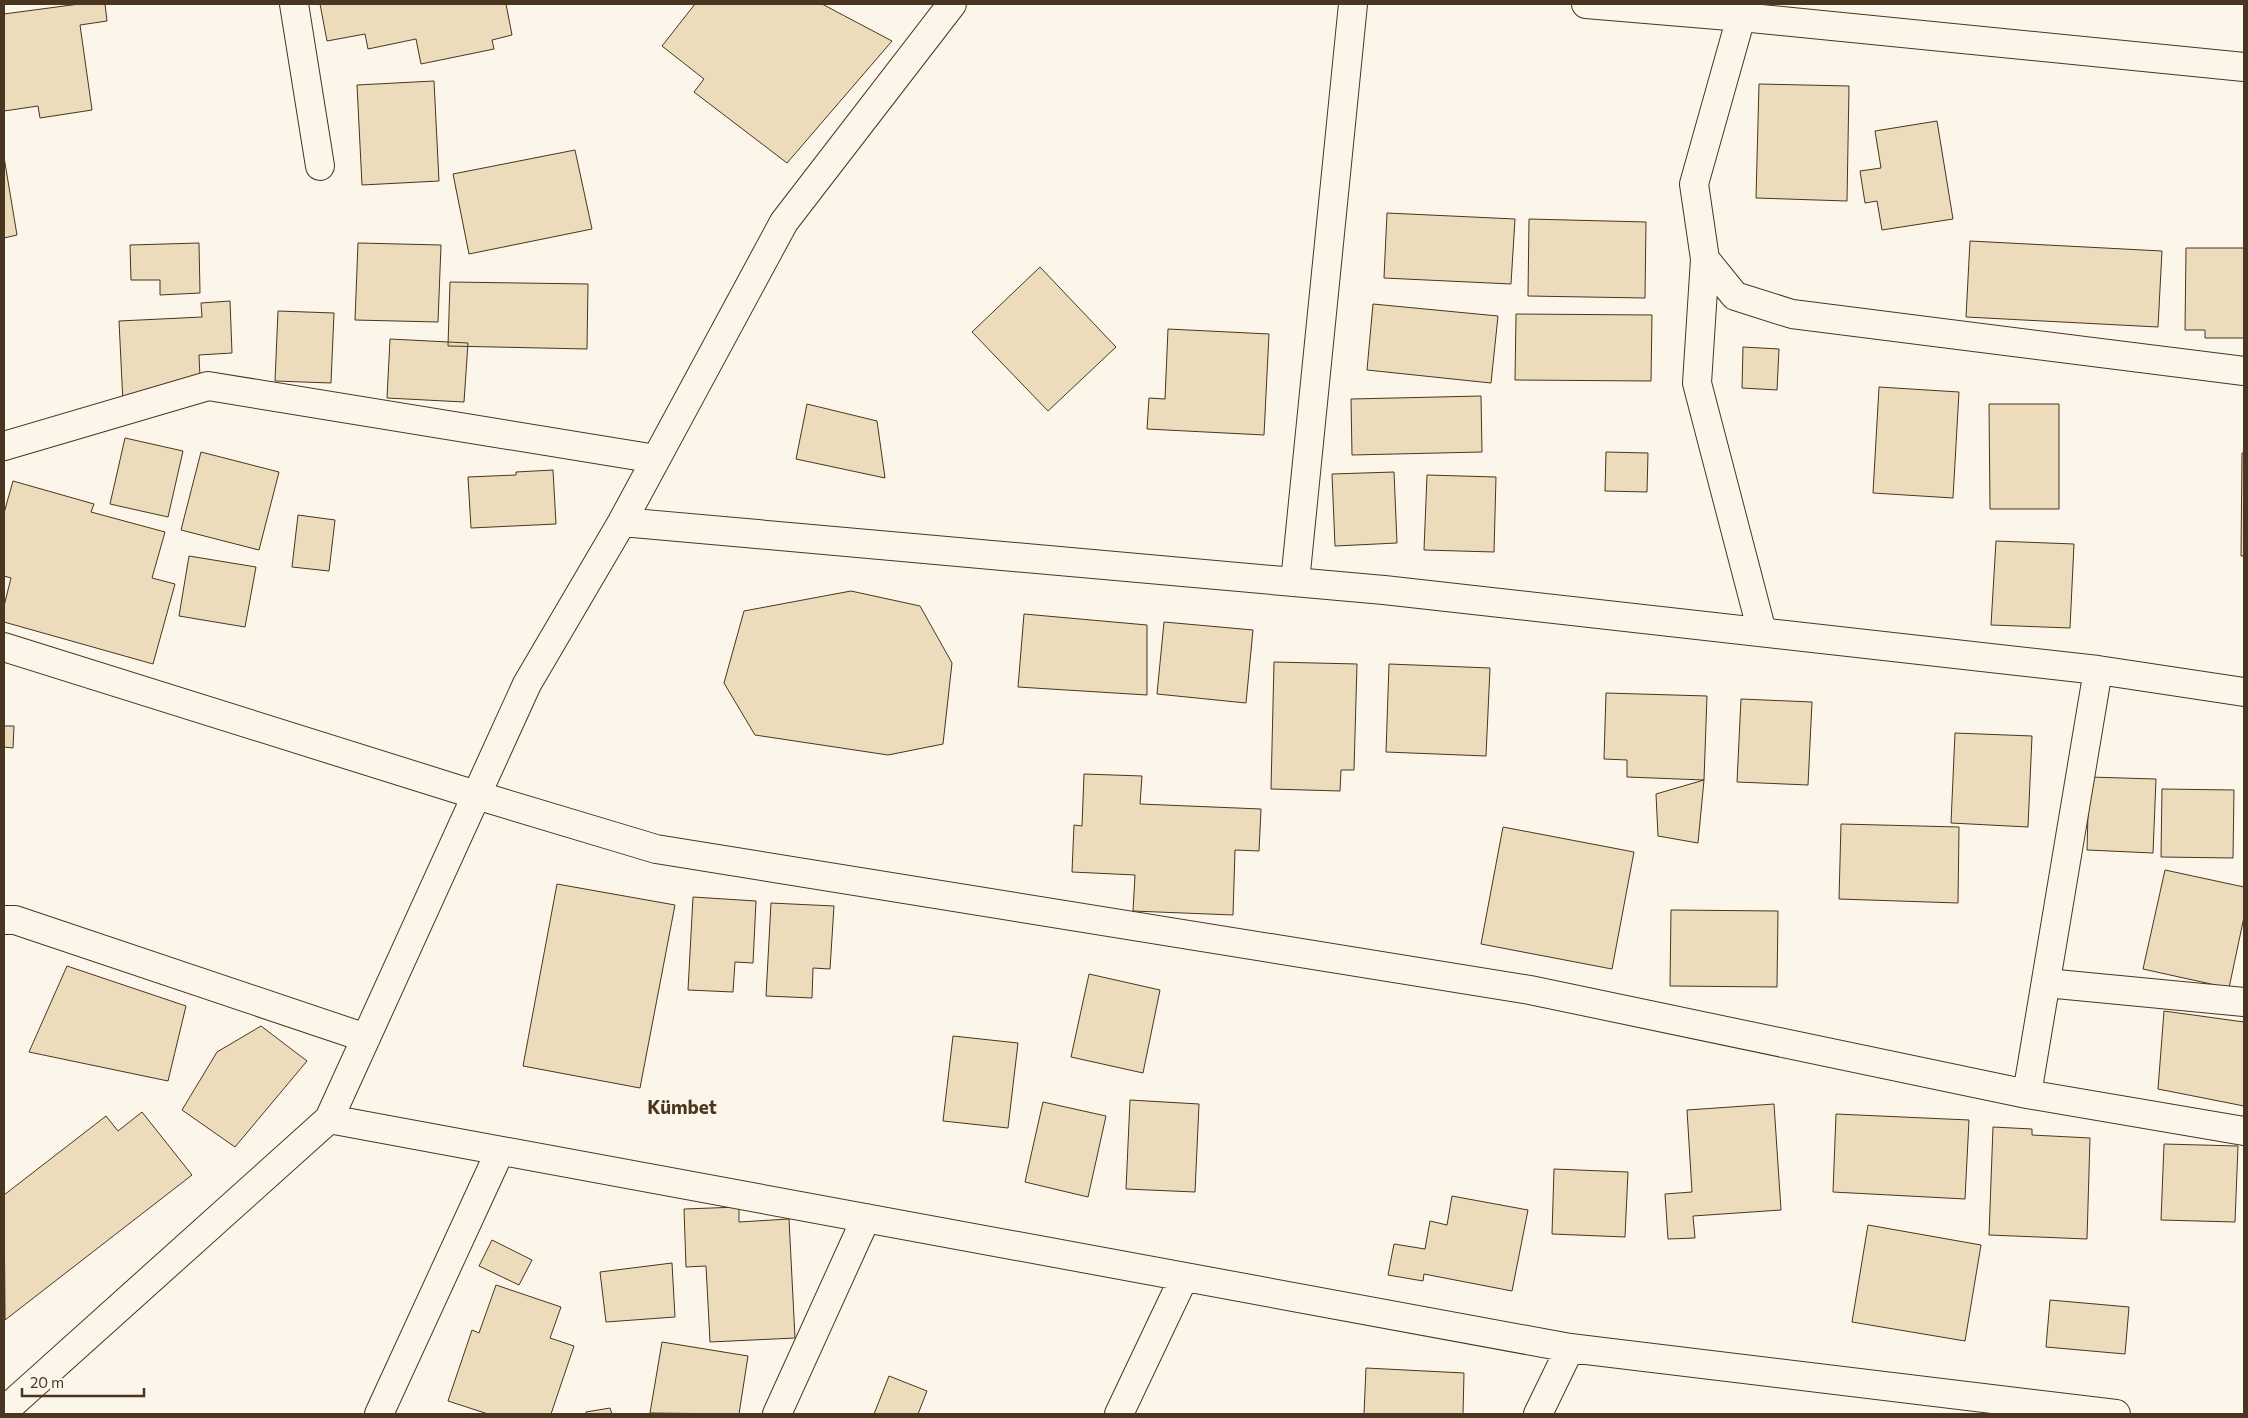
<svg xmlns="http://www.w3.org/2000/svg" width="2248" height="1418" font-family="Commissioner,sans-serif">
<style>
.building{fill:#ecdcbc;stroke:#4a3520}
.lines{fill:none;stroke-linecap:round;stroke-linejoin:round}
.minor-casing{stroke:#4a3520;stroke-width:30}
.minor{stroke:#fbf6e9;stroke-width:28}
.labels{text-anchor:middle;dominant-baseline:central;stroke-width:4;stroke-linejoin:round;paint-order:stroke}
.district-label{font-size:19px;font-weight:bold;fill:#4a3520;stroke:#fbf6e9}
</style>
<rect width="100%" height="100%" fill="#fbf6e9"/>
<!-- building -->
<path class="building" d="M79,4H105L107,21L80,25L92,110L40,118L38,106L4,111V14Z
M320,4H506L512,35L492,40L494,49L421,64L416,39L368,49L365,34L327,41Z
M695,4H822L892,41L787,163L694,92L704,79L662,46Z
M434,81L439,181L362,185L357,85Z
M1759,84L1849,86L1847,201L1756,198Z
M1937,121L1953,219L1882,230L1877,201L1865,203L1860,171L1881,168L1875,131Z
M575,150L592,229L469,254L453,174Z
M4,157L17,235L4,238Z
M1387,213L1515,219L1511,284L1384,278Z
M1529,219L1646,222L1645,298L1528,296Z
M1970,241L2162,251L2158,327L1966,317Z
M199,243L200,293L160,295V280H131L130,245Z
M358,243L441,245L438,322L355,320Z
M2186,248H2244V338H2205V330H2185Z
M1040,267L1116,347L1048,411L972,332Z
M450,282L588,284L587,349L448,346Z
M230,301L232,353L199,355L201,399L123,403L119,321L202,317L201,303Z
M1373,304L1498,316L1491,383L1367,370Z
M278,311L334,313L331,383L275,381Z
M1516,314L1652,315L1651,381L1515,380Z
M1168,329L1269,334L1264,435L1147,429L1149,398L1165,399Z
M390,339L468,343L464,402L387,398Z
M1743,347L1779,349L1777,390L1742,388Z
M1879,387L1959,392L1953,498L1873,493Z
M1481,396L1482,452L1352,455L1351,399Z
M807,404L877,421L885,478L796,459Z
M1989,404H2059V509H1990Z
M125,438L183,451L168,517L110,504Z
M201,452L279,472L259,550L181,530Z
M1606,452L1648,453L1647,492L1605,491Z
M2242,453H2244V556H2241Z
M553,470L556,524L471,528L468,477L516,475V472Z
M1394,472L1397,543L1335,546L1332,474Z
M1427,475L1496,477L1494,552L1424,550Z
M13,481L94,504L91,512L165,532L152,578L175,584L153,664L4,622V606L11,578L4,576V513Z
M298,515L335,520L329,571L292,567Z
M1996,541L2074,544L2070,628L1991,625Z
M189,556L256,567L245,627L179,616Z
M851,591L920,606L952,663L943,744L888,755L755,735L724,683L744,611Z
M1024,614L1147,625V695L1018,687Z
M1164,622L1253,630L1246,703L1157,694Z
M1274,662L1357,664L1354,770H1341L1340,791L1271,789Z
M1389,664L1490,668L1486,756L1386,752Z
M1606,693L1707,696L1704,780L1627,777V760L1604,759Z
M1741,699L1812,702L1808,785L1737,782Z
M4,726H14L13,748L4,747Z
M1955,733L2032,736L2028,827L1951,823Z
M1084,774L1142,776L1140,804L1261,809L1259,851L1235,850L1233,915L1133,911L1135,875L1072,872L1074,825L1082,826Z
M2089,777L2156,779L2153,853L2087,850Z
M1704,780L1698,843L1658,836L1656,794Z
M2162,789L2234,790L2233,858L2161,857Z
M1841,824L1959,827L1958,903L1839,899Z
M1503,827L1634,852L1612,969L1481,944Z
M2165,870L2244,887V917L2229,988L2143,969Z
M557,884L675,905L640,1088L523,1066Z
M693,897L756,901L753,963L735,962L733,992L688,990Z
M771,903L834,906L830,969L813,968L812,998L766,996Z
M1671,910L1778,911L1777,987L1670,986Z
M67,966L186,1006L168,1081L29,1052Z
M1089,974L1160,990L1143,1073L1071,1057Z
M2164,1011L2244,1022V1106L2158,1089Z
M261,1026L307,1061L235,1147L182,1110L217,1052Z
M953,1036L1018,1043L1008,1128L943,1121Z
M1130,1100L1199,1104L1195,1192L1126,1189Z
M1043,1102L1106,1116L1088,1197L1025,1182Z
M1774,1104L1781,1210L1693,1216L1695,1238L1668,1239L1665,1194L1692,1192L1687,1110Z
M142,1112L192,1175L5,1320L4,1195L106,1116L118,1131Z
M1836,1114L1969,1120L1965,1199L1833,1192Z
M1993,1127L2032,1129V1135L2090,1138L2087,1239L1989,1235Z
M2164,1144L2238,1146L2235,1222L2161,1220Z
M1554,1169L1628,1172L1625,1237L1552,1234Z
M1452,1196L1528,1210L1512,1291L1424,1274L1423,1281L1388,1275L1394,1244L1425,1249L1430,1221L1447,1225Z
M739,1207V1222L789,1219L795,1338L710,1342L706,1266L686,1267L684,1209Z
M1868,1225L1981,1245L1965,1341L1852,1322Z
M492,1240L532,1260L519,1285L479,1266Z
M672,1263L675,1317L606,1322L600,1272Z
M496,1285L561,1307L550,1338L574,1346L551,1414H488L448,1401L472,1330L479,1333Z
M2050,1300L2129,1307L2125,1354L2046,1347Z
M662,1342L748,1356L739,1414L650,1413Z
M1366,1368L1464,1373L1463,1414H1364Z
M889,1376L927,1391L918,1414H874Z
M610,1408L612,1414H586V1412Z"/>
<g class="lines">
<defs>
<path id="minor" d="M294,4L320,166
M1586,4L1741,17L2244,67
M1742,4L1741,17L1694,184L1705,259L1735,296L1792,314L2244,371
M1705,259L1697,383L1762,632
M4,446L208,386L656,459
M622,522L1384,590L2098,670L2244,692
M1295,582L1353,4
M4,647L476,795L656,849L1530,990L2027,1094L2244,1131
M4,920H15L366,1038
M2046,983L2244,1002
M2027,1094L2098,670
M329,1119L1570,1348L2116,1414
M4,1411L329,1119L527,684L622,522L784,222L952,4
M379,1414L500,1151
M777,1414L866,1218
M1119,1414L1184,1277
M1538,1414L1570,1348"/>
</defs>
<!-- minor casing -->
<use href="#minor" class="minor-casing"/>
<!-- minor -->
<use href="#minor" class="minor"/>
</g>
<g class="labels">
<!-- district labels -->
<g class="district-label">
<text x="682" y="1106">Kümbet</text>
</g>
</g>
<!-- border -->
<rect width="2248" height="1418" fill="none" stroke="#4a3520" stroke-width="10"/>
<!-- scale -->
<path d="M22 1388v8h122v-8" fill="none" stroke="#4a3520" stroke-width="2.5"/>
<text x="30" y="1388" font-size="15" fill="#4a3520" stroke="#fbf6e9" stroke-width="4" paint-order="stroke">20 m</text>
</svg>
